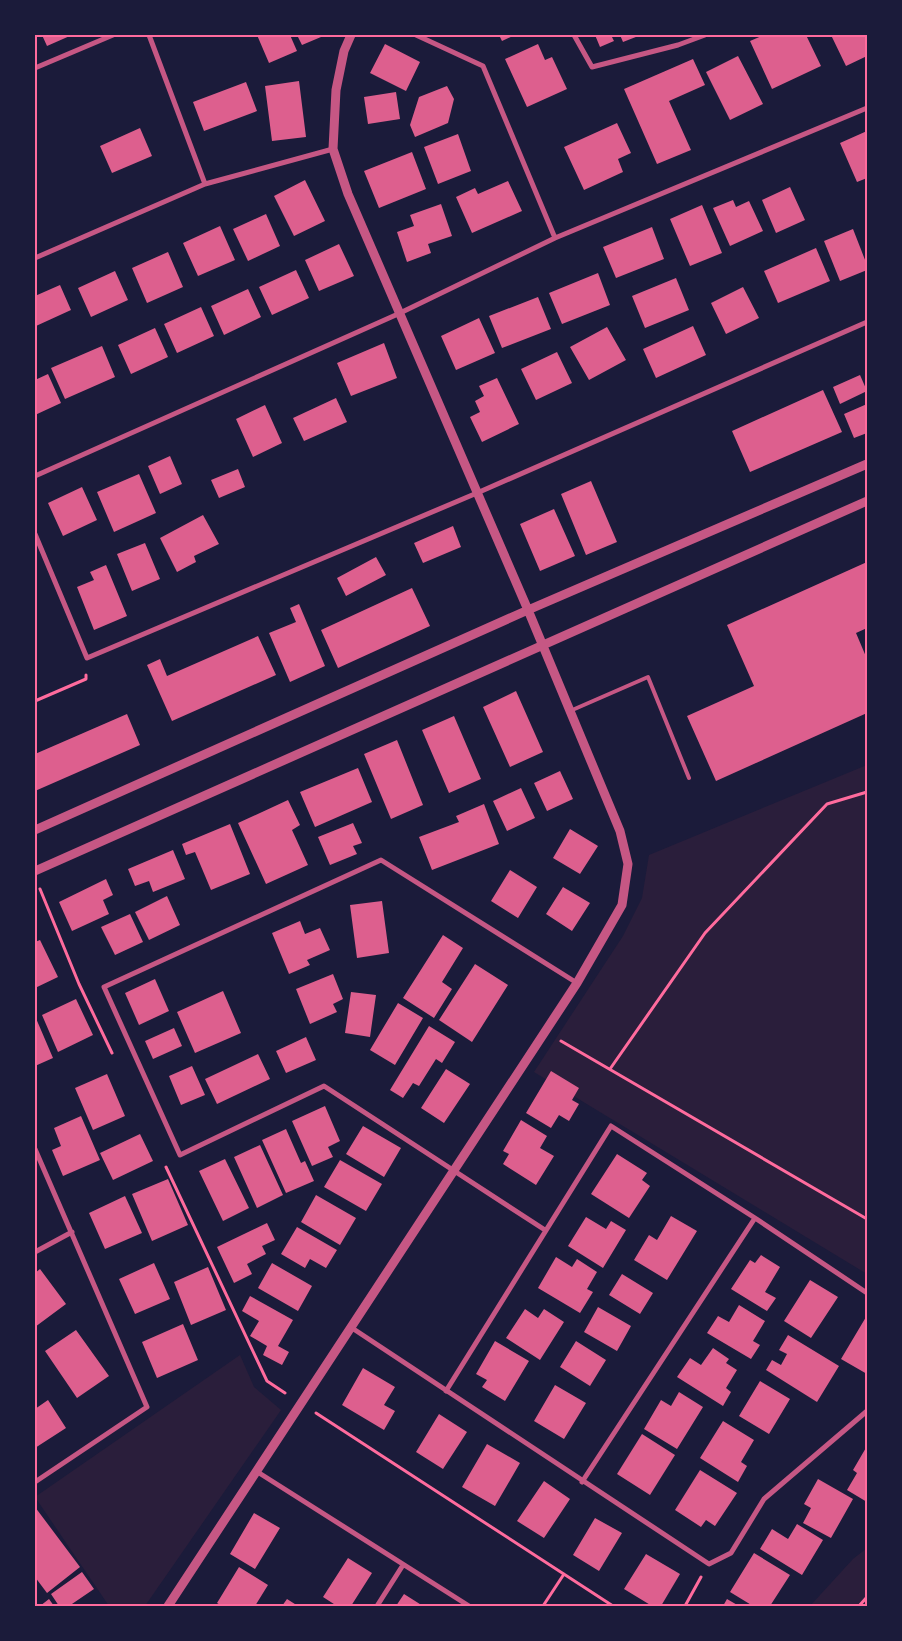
<svg xmlns="http://www.w3.org/2000/svg" width="902" height="1641" font-family="Manrope,sans-serif">
<style>
.green{fill:#2a1e3b}
.building{fill:#dd5f8e}
.lines{fill:none;stroke-linecap:round;stroke-linejoin:round}
.path{stroke:#ff6b9d;stroke-width:3}
.service{stroke:#c65784;stroke-width:4}
.minor{stroke:#c65784;stroke-width:5}
.tertiary{stroke:#c65784;stroke-width:9}
.neatline{fill:none;stroke:#ff6b9d;stroke-width:2}
</style>
<rect width="100%" height="100%" fill="#1b1b3a"/>
<!-- green -->
<path class="green" d="M867,765V1274L534,1072L623,936L642,898L649,855Z
M240,1355L254,1387L281,1410L145,1606H109L35,1497Z
M867,1548V1606H810L853,1559Z"/>
<!-- building -->
<path class="building" d="M42,35H72L47,46Z
M257,35H290L297,51L269,63Z
M297,35H320L321,37L302,45Z
M499,35H515L502,41Z
M595,35H611L614,41L600,47Z
M620,35H641L623,42Z
M764,35H806L821,66L772,89L750,41Z
M831,35H866L867,56L846,66Z
M385,44L420,62L406,91L370,73Z
M538,44L545,60L552,57L567,89L527,107L505,59Z
M738,56L763,104L730,120L706,72Z
M693,59L705,85L669,101L691,150L657,164L624,89Z
M299,81L306,137L272,141L265,86Z
M246,82L257,111L204,131L193,102Z
M447,86L454,99L448,123L415,137L410,125L419,97Z
M396,92L400,119L368,124L364,97Z
M617,123L631,153L618,159L623,172L584,190L564,147Z
M140,128L152,156L112,173L100,146Z
M867,131V178L857,182L840,143Z
M458,134L471,171L438,184L424,147Z
M412,152L426,189L379,208L364,171Z
M305,180L325,221L294,236L274,196Z
M508,181L522,211L472,233L456,197L475,188L478,194Z
M790,187L805,220L776,233L762,200Z
M733,200L736,207L749,201L763,231L730,246L713,208Z
M441,204L452,236L428,244L431,253L407,262L397,232L414,226L410,215Z
M702,205L722,253L690,266L670,219Z
M266,214L280,246L248,261L233,229Z
M220,226L235,260L198,276L183,243Z
M652,227L664,259L616,278L603,247Z
M853,229L867,265V270L840,281L824,241Z
M339,244L354,276L319,291L305,260Z
M816,248L830,281L778,303L764,271Z
M168,252L183,287L147,303L132,268Z
M296,270L309,298L272,315L259,287Z
M115,271L128,300L91,317L78,288Z
M598,273L610,305L562,324L549,293Z
M676,278L689,310L645,328L632,296Z
M60,285L71,310L36,326L35,296Z
M743,287L759,318L726,334L711,303Z
M248,289L261,317L224,335L211,306Z
M538,297L551,329L502,348L489,316Z
M201,307L214,336L177,353L164,324Z
M479,318L495,353L456,370L441,336Z
M693,326L706,355L656,378L643,349Z
M607,327L626,360L589,380L570,347Z
M155,328L168,357L131,374L118,345Z
M384,343L397,378L351,396L337,363Z
M102,346L115,377L65,399L51,368Z
M557,352L572,383L536,400L521,369Z
M48,374L61,403L35,415V380Z
M860,375L867,391L840,404L833,387Z
M497,378L519,424L482,442L470,417L480,412L475,401L484,396L479,386Z
M823,390L842,432L750,472L732,431Z
M336,398L347,422L304,441L293,418Z
M867,404V433L854,438L844,414Z
M265,405L282,443L253,457L236,419Z
M170,456L182,484L160,494L148,466Z
M238,469L245,487L219,498L211,480Z
M139,474L156,513L114,532L97,492Z
M591,481L617,542L586,555L561,494Z
M82,487L97,520L63,536L48,503Z
M554,509L575,556L540,571L520,524Z
M203,515L219,544L194,556L196,562L177,572L160,538Z
M453,526L461,547L423,563L414,543Z
M145,543L160,579L132,591L117,554Z
M376,557L386,575L346,596L337,578Z
M867,562V628L856,633L867,659V713L716,781L687,716L754,686L727,625Z
M106,565L127,616L94,630L77,587L94,580L90,572Z
M412,588L430,626L338,668L321,630Z
M299,604L325,666L290,682L269,633L296,622L290,608Z
M258,636L276,675L172,721L147,665L160,659L167,676Z
M516,691L543,752L510,767L483,707Z
M127,714L140,745L35,791V754Z
M454,716L481,779L449,793L422,730Z
M397,740L423,805L391,819L364,754Z
M358,768L372,802L315,827L300,792Z
M560,771L573,799L547,811L534,783Z
M521,788L535,818L507,831L493,801Z
M288,800L300,825L292,830L308,865L266,884L238,823Z
M484,804L499,844L432,870L419,837L459,822L456,816Z
M353,823L362,843L353,846L357,854L330,865L318,837Z
M230,824L250,874L211,890L195,852L186,855L182,844Z
M570,829L598,846L580,874L553,858Z
M173,850L185,879L153,892L149,881L135,886L128,869Z
M510,870L537,887L518,918L491,901Z
M106,879L113,895L103,900L109,914L72,931L59,902Z
M563,887L590,903L572,931L546,914Z
M167,896L180,925L149,940L135,912Z
M382,901L389,953L357,958L350,905Z
M130,914L143,942L115,955L101,927Z
M300,921L305,934L320,928L330,950L307,960L310,965L289,974L272,933Z
M443,935L463,948L442,982L452,989L434,1018L403,998Z
M40,940L58,977L35,988V942Z
M475,964L508,985L472,1042L439,1020Z
M333,974L343,999L333,1004L337,1012L310,1024L296,989Z
M155,979L169,1011L139,1025L125,993Z
M223,991L241,1033L195,1053L177,1012Z
M351,992L376,995L370,1037L345,1033Z
M76,999L93,1035L58,1052L42,1015Z
M398,1003L423,1018L395,1065L370,1050Z
M35,1016L53,1058L35,1066Z
M429,1026L455,1042L442,1063L436,1059L419,1086L413,1083L403,1098L390,1090Z
M174,1028L182,1046L153,1059L145,1041Z
M306,1037L316,1060L286,1073L276,1051Z
M258,1054L270,1079L217,1104L205,1079Z
M192,1066L205,1095L181,1105L169,1076Z
M446,1069L470,1084L444,1123L421,1108Z
M551,1071L579,1088L572,1100L579,1104L569,1121L559,1115L551,1128L526,1113Z
M107,1074L125,1116L93,1130L75,1088Z
M325,1106L340,1141L328,1147L333,1157L312,1166L292,1121Z
M81,1116L100,1160L63,1176L52,1150L61,1146L54,1128Z
M521,1120L547,1136L540,1148L554,1156L536,1185L503,1164L509,1154L503,1151Z
M363,1126L401,1148L384,1177L346,1154Z
M286,1129L301,1163L305,1161L314,1181L286,1193L262,1140Z
M140,1134L153,1161L113,1180L100,1153Z
M260,1145L283,1195L257,1208L234,1157Z
M617,1154L647,1173L642,1180L650,1186L629,1218L591,1194Z
M225,1159L249,1208L223,1221L199,1171Z
M340,1160L382,1184L366,1211L324,1187Z
M168,1179L188,1225L152,1241L132,1194Z
M316,1195L356,1218L340,1245L301,1222Z
M125,1196L142,1233L105,1249L89,1213Z
M671,1216L697,1231L667,1280L634,1260L649,1235L657,1240Z
M586,1217L606,1229L611,1221L626,1230L603,1268L568,1246Z
M267,1223L275,1240L262,1246L266,1254L247,1264L252,1274L234,1283L217,1247Z
M297,1227L337,1250L326,1268L310,1259L305,1268L281,1254Z
M761,1255L780,1267L765,1292L776,1298L767,1311L731,1289L750,1260L755,1263Z
M556,1257L572,1267L577,1259L597,1272L587,1289L593,1292L580,1313L538,1288Z
M154,1263L170,1299L135,1314L119,1279Z
M272,1263L312,1286L298,1311L258,1288Z
M208,1267L226,1310L191,1325L174,1282Z
M40,1269L66,1304L35,1327V1273Z
M622,1274L653,1293L640,1314L609,1295Z
M810,1280L838,1297L811,1338L784,1321Z
M250,1296L293,1320L278,1346L289,1352L282,1365L263,1355L267,1346L250,1336L259,1321L242,1311Z
M739,1305L765,1321L753,1341L760,1345L751,1359L707,1333L718,1316L729,1322Z
M598,1307L631,1326L617,1351L584,1332Z
M525,1309L538,1318L544,1309L564,1322L540,1360L506,1338Z
M866,1317H867V1374L841,1359Z
M183,1324L198,1360L157,1378L142,1342Z
M76,1330L109,1376L77,1398L45,1351Z
M788,1335L839,1366L817,1402L766,1370L772,1360L781,1365L787,1354L779,1350Z
M495,1341L529,1361L505,1401L482,1387L487,1380L476,1374Z
M576,1341L606,1360L590,1386L560,1367Z
M713,1348L729,1359L726,1363L737,1370L726,1388L731,1392L723,1406L677,1377L690,1358L701,1365Z
M363,1368L395,1387L384,1405L395,1411L384,1430L342,1405Z
M760,1381L790,1399L769,1434L739,1416Z
M555,1385L586,1403L564,1439L534,1421Z
M679,1392L703,1407L677,1449L644,1429L661,1400L671,1406Z
M48,1400L66,1428L35,1448V1409Z
M439,1414L467,1432L443,1469L416,1452Z
M723,1421L754,1440L741,1462L747,1466L738,1482L700,1458Z
M642,1434L675,1455L650,1495L617,1474Z
M487,1444L520,1463L495,1506L462,1487Z
M867,1446V1502L847,1490L857,1473L853,1470Z
M700,1470L737,1493L715,1526L706,1520L701,1527L675,1510Z
M818,1479L853,1499L831,1538L803,1523L811,1508L804,1504Z
M544,1481L570,1499L544,1538L517,1521Z
M35,1507L80,1567L47,1593L35,1577Z
M254,1513L280,1528L255,1569L230,1554Z
M595,1518L622,1533L599,1571L573,1555Z
M797,1524L823,1540L802,1575L760,1549L772,1529L788,1539Z
M754,1553L790,1575L770,1606H753L730,1592Z
M646,1554L680,1574L661,1606H652L624,1589Z
M348,1558L372,1573L351,1606H337L323,1597Z
M239,1567L268,1585L255,1606H222L217,1603Z
M82,1572L94,1589L69,1606H59L51,1594Z
M404,1594L423,1606H396Z
M49,1599L54,1606H40Z
M287,1599L298,1606H282Z
M727,1599L739,1606H723Z"/>
<g class="lines">
<!-- path -->
<path class="path" d="M35,701L86,679V675
M40,889L79,984L112,1053
M561,1041L867,1219
M610,1069L705,933L827,804L867,792
M166,1167L267,1381L285,1393
M316,1413L613,1606
M543,1606L564,1574
M685,1606L701,1577
M859,1606L867,1597"/>
<!-- service -->
<path class="service" d="M570,711L648,677L689,778"/>
<!-- minor -->
<path class="minor" d="M149,35L205,184
M416,35L483,66L555,238
M574,35L592,67L678,45L705,35
M35,68L113,35
M35,258L205,184L333,149
M35,476L398,314L555,238L867,108
M35,534L87,658L477,493L867,322
M35,1149L147,1407L35,1482
M545,1230L324,1086L180,1155L104,987L381,860L577,983
M35,1252L72,1232
M352,1328L709,1564L731,1553L764,1499L867,1411
M446,1391L611,1126L755,1218L867,1293
M256,1471L469,1606
M582,1482L755,1218
M377,1606L403,1565"/>
<!-- tertiary -->
<path class="tertiary" d="M35,830L528,610L867,464
M35,871L867,501
M168,1606L577,983L622,905L628,864L620,831L528,610L348,194L333,149L336,90L344,51L351,35"/>
</g>
<!-- border -->
<rect width="902" height="1641" fill="none" stroke="#1b1b3a" stroke-width="72"/>
<rect x="36" y="36" width="830" height="1569" class="neatline"/>
</svg>
